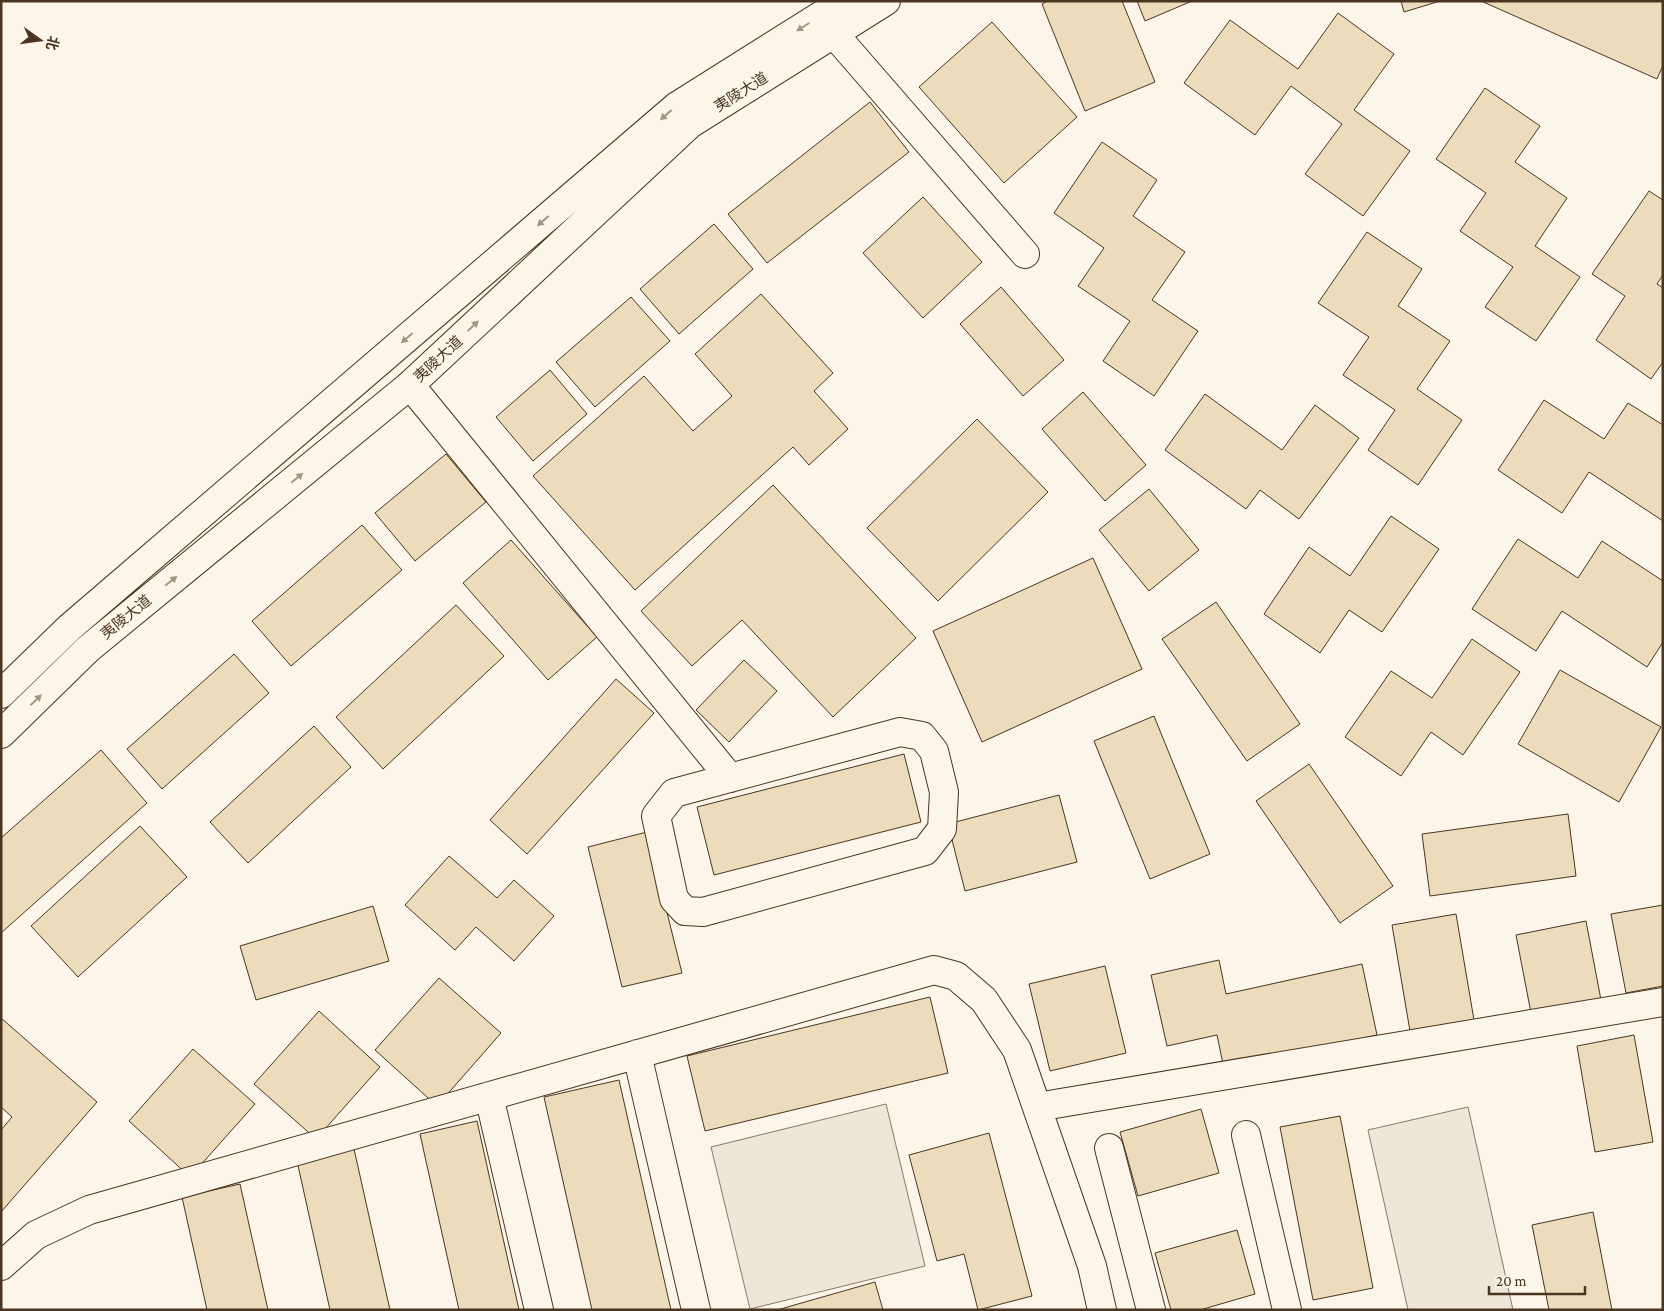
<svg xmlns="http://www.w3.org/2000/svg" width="1664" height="1311" font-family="'Crimson Pro','Noto Sans SC',serif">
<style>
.green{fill:#ede6d9;stroke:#887966}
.building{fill:#ecdcbc;stroke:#4a3520}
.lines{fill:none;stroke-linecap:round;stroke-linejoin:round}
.minor-casing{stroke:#4a3520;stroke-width:30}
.major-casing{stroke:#4a3520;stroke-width:30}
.minor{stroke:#fbf6e9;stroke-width:28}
.major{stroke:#fbf6e9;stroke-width:28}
.oneway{fill:#a29684}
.labels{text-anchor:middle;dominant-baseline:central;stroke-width:4;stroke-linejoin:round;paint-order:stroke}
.street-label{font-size:15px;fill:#4a3520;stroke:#fbf6e9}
</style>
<rect width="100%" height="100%" fill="#fbf6e9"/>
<!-- green -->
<path class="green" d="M886,1104L925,1266L750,1309L711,1147Z
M1468,1107L1513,1310H1408L1368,1130Z"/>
<!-- building -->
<path class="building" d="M1048,1H1122L1155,82L1085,111L1042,4Z
M1137,1H1192L1145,21Z
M1401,1H1440L1404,12Z
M1481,1H1663V65L1657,79Z
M1338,13L1394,54L1354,110L1410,151L1363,216L1305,174L1342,124L1291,86L1255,135L1184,83L1230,20L1298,69Z
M992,22L1077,117L1004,183L919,87Z
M1485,88L1540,126L1515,162L1567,198L1535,246L1580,277L1536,341L1485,307L1513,267L1460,231L1486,193L1436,159Z
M870,102L909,152L767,263L728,214Z
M1102,142L1157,180L1133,216L1185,252L1152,300L1198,331L1154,396L1103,361L1130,321L1078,286L1104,248L1054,213Z
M1649,191L1663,200V275L1657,284L1663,288V362L1651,379L1596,340L1625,296L1592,274Z
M923,197L982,262L923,318L863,253Z
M714,224L753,269L679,334L640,289Z
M1367,232L1422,269L1398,306L1450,341L1417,389L1462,420L1418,485L1368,450L1395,410L1343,375L1369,337L1318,303Z
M1001,287L1064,360L1023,396L960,324Z
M761,294L833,373L814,391L848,429L809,465L793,447L635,590L533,476L644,376L693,431L732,396L695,354Z
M631,297L670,341L595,407L556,362Z
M550,370L587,414L533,461L496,417Z
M1083,392L1146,465L1105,501L1042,429Z
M1205,394L1282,450L1315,405L1359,438L1299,519L1260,490L1246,509L1165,450Z
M1544,400L1604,439L1628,403L1663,425V521L1589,472L1562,513L1498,470Z
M977,419L1048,492L938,601L867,528Z
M446,454L486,502L415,561L375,513Z
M773,485L916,638L833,717L742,620L692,666L641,611Z
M1149,489L1199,550L1149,591L1099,530Z
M1391,516L1439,549L1382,632L1349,610L1320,653L1264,614L1309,547L1350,576Z
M362,525L402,570L291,666L252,621Z
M1518,539L1578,578L1602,541L1663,581V642L1647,667L1562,611L1536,651L1472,609Z
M511,540L597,637L548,680L463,583Z
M1093,558L1142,669L982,742L933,631Z
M1216,602L1300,724L1247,761L1162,639Z
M456,605L504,656L383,769L336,717Z
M1472,639L1520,672L1463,755L1431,732L1401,776L1345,737L1391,671L1432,698Z
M234,654L269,693L162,789L127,749Z
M744,660L777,691L729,742L696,710Z
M1560,670L1661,727L1619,802L1518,744Z
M616,679L654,713L527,854L490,820Z
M1154,716L1210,854L1150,879L1094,741Z
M314,726L351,767L248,863L210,822Z
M101,750L147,803L1,933V838Z
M904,754L921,822L714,875L697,807Z
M1309,764L1393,886L1340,923L1256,801Z
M1059,795L1077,862L965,891L948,824Z
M1568,814L1576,876L1430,896L1422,834Z
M140,826L187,877L78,977L31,926Z
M647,832L682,973L622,987L588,847Z
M449,856L497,898L514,880L554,916L514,961L476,927L455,950L405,905Z
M1663,905V986L1626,993L1611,914Z
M373,906L389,961L256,1000L240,946Z
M1456,914L1475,1026L1411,1037L1392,925Z
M1586,921L1601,1000L1531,1013L1516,935Z
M1219,960L1226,994L1362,964L1377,1035L1224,1069L1217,1035L1167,1046L1151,975Z
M1105,966L1126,1053L1050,1071L1029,984Z
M439,978L501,1033L437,1106L375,1050Z
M930,997L948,1073L705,1131L687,1056Z
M319,1011L380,1067L316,1139L254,1084Z
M1,1018L97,1102L1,1212V1130L12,1117L1,1107Z
M1634,1035L1653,1142L1595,1152L1577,1046Z
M193,1049L255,1104L190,1177L129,1121Z
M619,1080L671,1310H592L544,1097Z
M1201,1109L1219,1173L1138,1196L1120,1132Z
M1340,1116L1373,1288L1313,1300L1280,1127Z
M477,1121L519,1310H459L420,1134Z
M989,1133L1032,1296L978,1310L964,1254L937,1261L909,1155Z
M354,1149L390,1310H330L297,1161Z
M240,1184L268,1310H207L182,1197Z
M1593,1212L1612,1310H1549L1532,1225Z
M1237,1230L1255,1294L1200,1310H1171L1155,1253Z
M875,1282L883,1310H777Z"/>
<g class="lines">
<defs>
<path id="minor" d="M834,34L1025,254
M410,385L730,778
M900,732L922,736L934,751L944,792L942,829L925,851L703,912L685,911L674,899L656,816L674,793Z
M637,1054L696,1310
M489,1096L539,1310
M1037,1107L1663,1002
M1246,1135L1287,1310
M1109,1148L1151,1310
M1,1266L36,1235L89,1210L934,970L956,976L984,1000L1017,1050L1092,1266L1102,1310"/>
<path id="major" d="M1,694L69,628L677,106L844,1
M1,734L88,649L410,385L690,124L886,1"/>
</defs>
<!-- minor casing -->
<use href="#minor" class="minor-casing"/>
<!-- major casing -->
<use href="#major" class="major-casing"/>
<!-- minor -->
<use href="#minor" class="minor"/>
<!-- major -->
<use href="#major" class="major"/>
</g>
<!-- one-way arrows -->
<defs><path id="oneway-solid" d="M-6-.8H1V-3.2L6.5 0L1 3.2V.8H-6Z" transform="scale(1.25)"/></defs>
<g class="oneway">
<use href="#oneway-solid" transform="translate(803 27) rotate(148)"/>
<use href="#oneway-solid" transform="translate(666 115) rotate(139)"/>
<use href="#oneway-solid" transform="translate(543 221) rotate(139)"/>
<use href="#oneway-solid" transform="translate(473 326) rotate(-43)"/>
<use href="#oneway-solid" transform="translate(407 338) rotate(139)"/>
<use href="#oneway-solid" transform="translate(297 478) rotate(-39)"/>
<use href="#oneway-solid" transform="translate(171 581) rotate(-39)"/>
<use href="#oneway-solid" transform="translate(36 700) rotate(-44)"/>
</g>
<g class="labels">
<!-- street labels -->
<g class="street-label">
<text transform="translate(741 92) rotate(-32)">夷陵大道</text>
<text transform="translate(438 359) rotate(-43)">夷陵大道</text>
<text transform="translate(126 617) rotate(-39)">夷陵大道</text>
</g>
</g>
<!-- border -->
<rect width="1664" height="1311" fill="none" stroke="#4a3520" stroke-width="5"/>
<!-- north arrow -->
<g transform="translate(40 40) rotate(104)" stroke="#fbf6e9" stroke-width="4" paint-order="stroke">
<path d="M0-4L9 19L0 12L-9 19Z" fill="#4a3520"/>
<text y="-8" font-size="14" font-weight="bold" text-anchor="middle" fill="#4a3520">北</text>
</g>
<!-- scale -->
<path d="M1489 1286v8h96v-8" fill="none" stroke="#4a3520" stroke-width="2.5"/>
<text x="1496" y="1286" font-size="15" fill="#4a3520" stroke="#fbf6e9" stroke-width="4" paint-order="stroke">20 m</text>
</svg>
